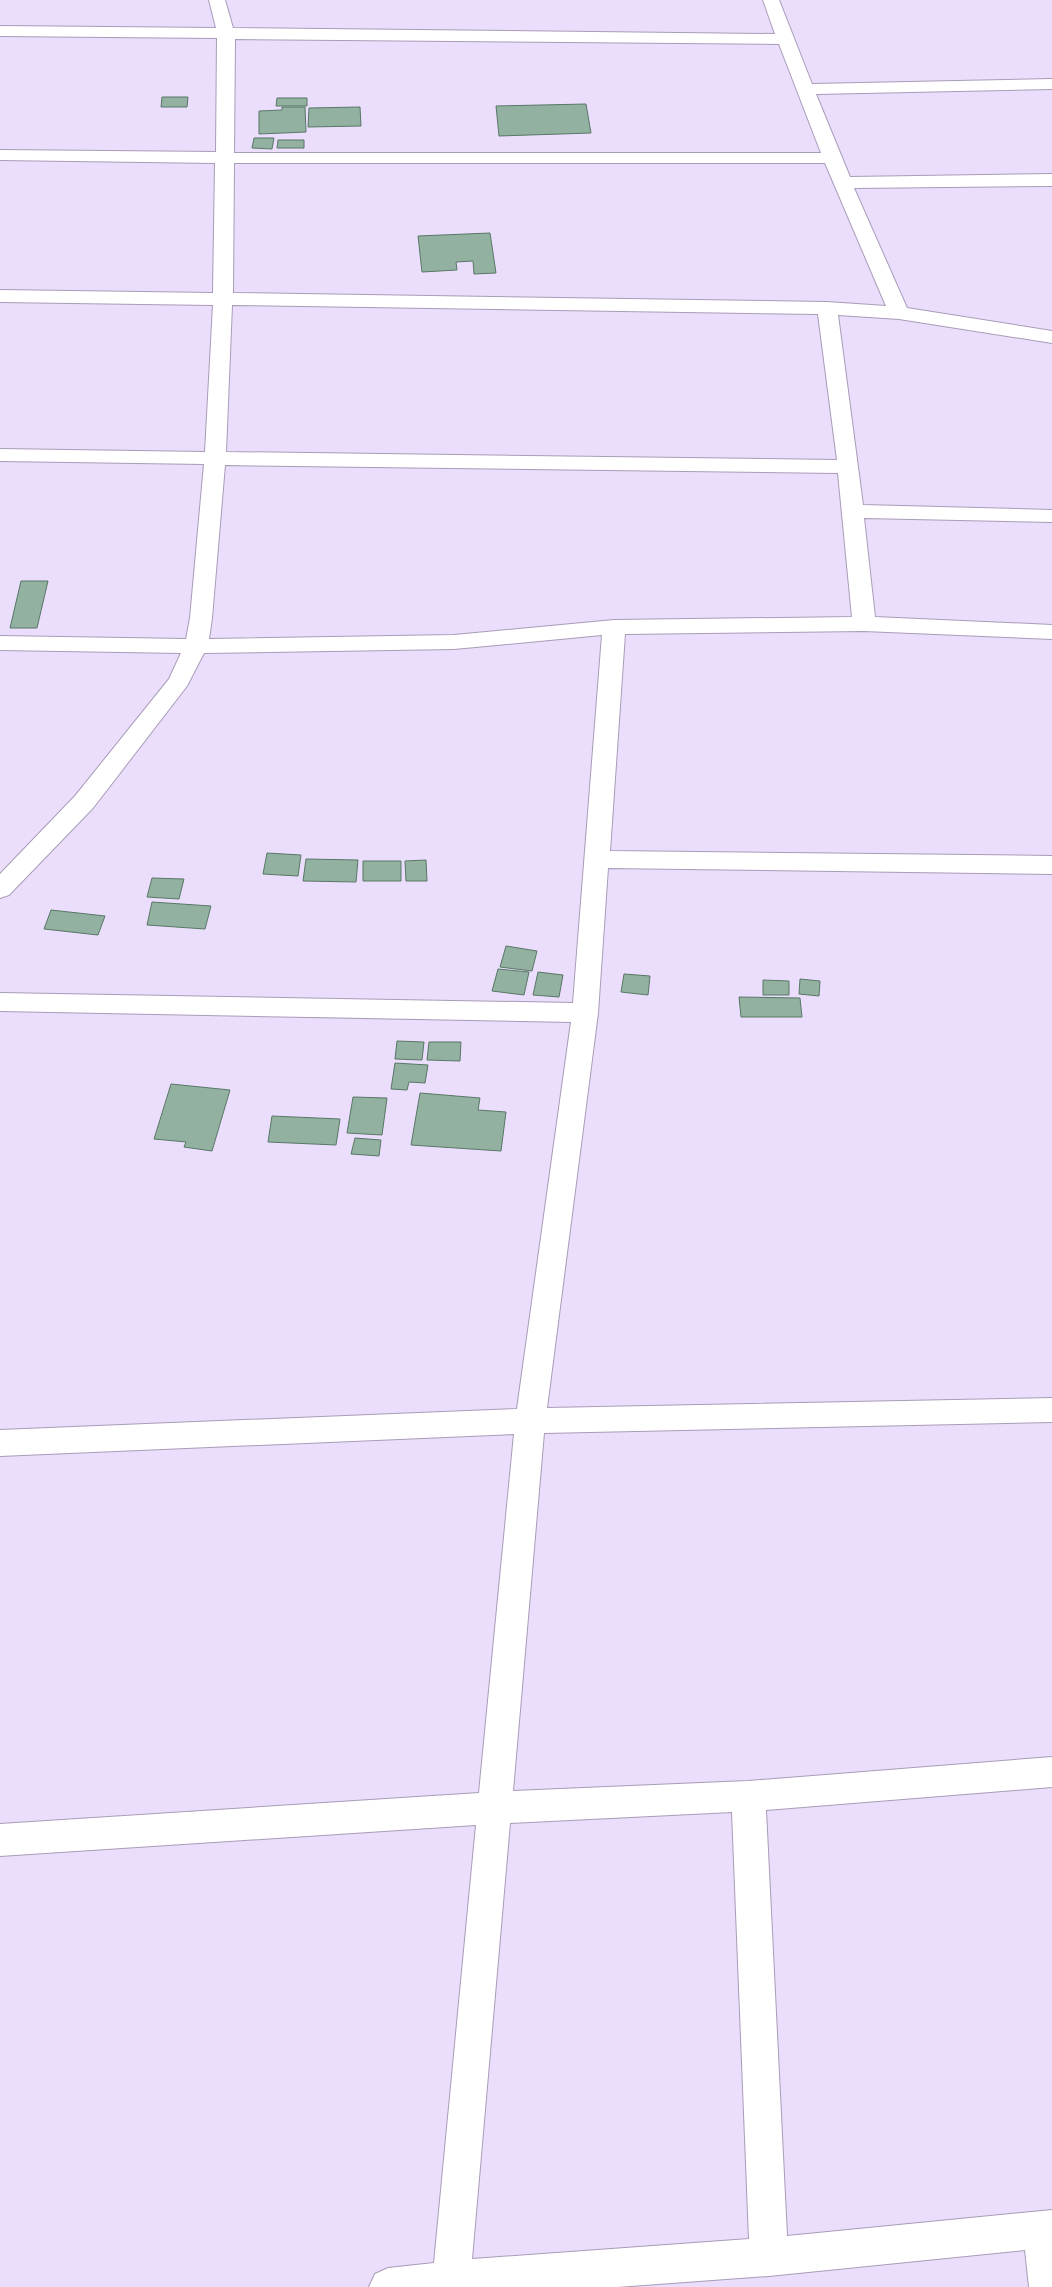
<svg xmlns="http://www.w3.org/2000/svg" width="1052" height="2287" font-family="'IBM Plex Serif',serif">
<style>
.building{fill:#92b1a0;stroke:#597767}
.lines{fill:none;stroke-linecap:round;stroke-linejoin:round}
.minor-casing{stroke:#a89cb8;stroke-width:2}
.minor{fill:#fff;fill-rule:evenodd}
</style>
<rect width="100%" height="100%" fill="#ebdefc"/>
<!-- building -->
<path class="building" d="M162,97H188L187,107H161Z
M277,98H307V106H276Z
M586,104L591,133L499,136L496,106Z
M282,107H305L306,132L259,134V111L282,110Z
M360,107L361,126L308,127L309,108Z
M254,138H274L272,149L252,148Z
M278,140H304V148H277Z
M490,233L496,273L474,274L473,261L456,262L457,270L422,272L418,236Z
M21,581H48L37,628H10Z
M267,853L301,855L298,876L263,874Z
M306,859L358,860L356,882L303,881Z
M426,860L427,881H406L405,861Z
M363,861H401V881H363Z
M152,878L184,879L179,899L147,897Z
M152,902L211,906L205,929L147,925Z
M51,910L105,916L98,935L44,929Z
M506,946L537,951L532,971L500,967Z
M498,969L529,972L524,995L492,991Z
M538,972L563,975L559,997L533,995Z
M624,974L650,976L648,995L621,992Z
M800,979L820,981L819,996L799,994Z
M763,980L789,981V995H763Z
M739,997L800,998L802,1017H741Z
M397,1041L424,1042L422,1060L395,1059Z
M429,1042H461L460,1061L427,1060Z
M395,1063L428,1065L425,1083L409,1082L407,1090L391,1089Z
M171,1084L230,1090L212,1151L184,1147L186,1142L154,1139Z
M420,1093L480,1098L478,1110L506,1112L501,1151L411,1145Z
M353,1097L387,1098L382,1135L347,1133Z
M272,1116L340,1119L336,1145L268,1142Z
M355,1138L381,1140L379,1156L351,1154Z"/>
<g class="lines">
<defs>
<path id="minor" d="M209,0H225L233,28L775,34L763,0H779L812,84L1052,79V89L816,94L850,177L1052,174V186L854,188L907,308L1052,331V343L899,319L838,315L863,505L1052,510V522L864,518L875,617L1052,625V639L864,631L625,634L610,851L1052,856V874L608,868L598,1013L547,1408L1052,1398V1422L544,1433L513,1791L748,1781L1052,1757V1787L766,1810L787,2236L1052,2210V2287H1029L1025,2250L769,2276L617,2287H369L375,2274L388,2268L434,2263L476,1825L0,1856V1824L479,1793L514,1434L0,1456V1430L517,1409L571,1022L0,1011V993L573,1003L602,635L454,649L204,653L187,686L93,808L9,895L0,898V874L75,796L169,679L181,653L0,650V636L186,639L190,618L204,464L0,461V449L205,452L213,305L0,302V290L213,293L215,163L0,160V150L216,152L217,38L0,36V26L216,28ZM235,39L779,44L821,153H234ZM234,163H825L886,306L827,302L233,293ZM232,305L818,314L837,460L226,452ZM225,465L838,473L852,617L614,620L454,635L209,639L212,618ZM732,1812L749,2239L472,2259L510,1823Z"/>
</defs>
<!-- minor casing -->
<use href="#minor" class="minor-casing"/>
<!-- minor -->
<use href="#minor" class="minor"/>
</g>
</svg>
